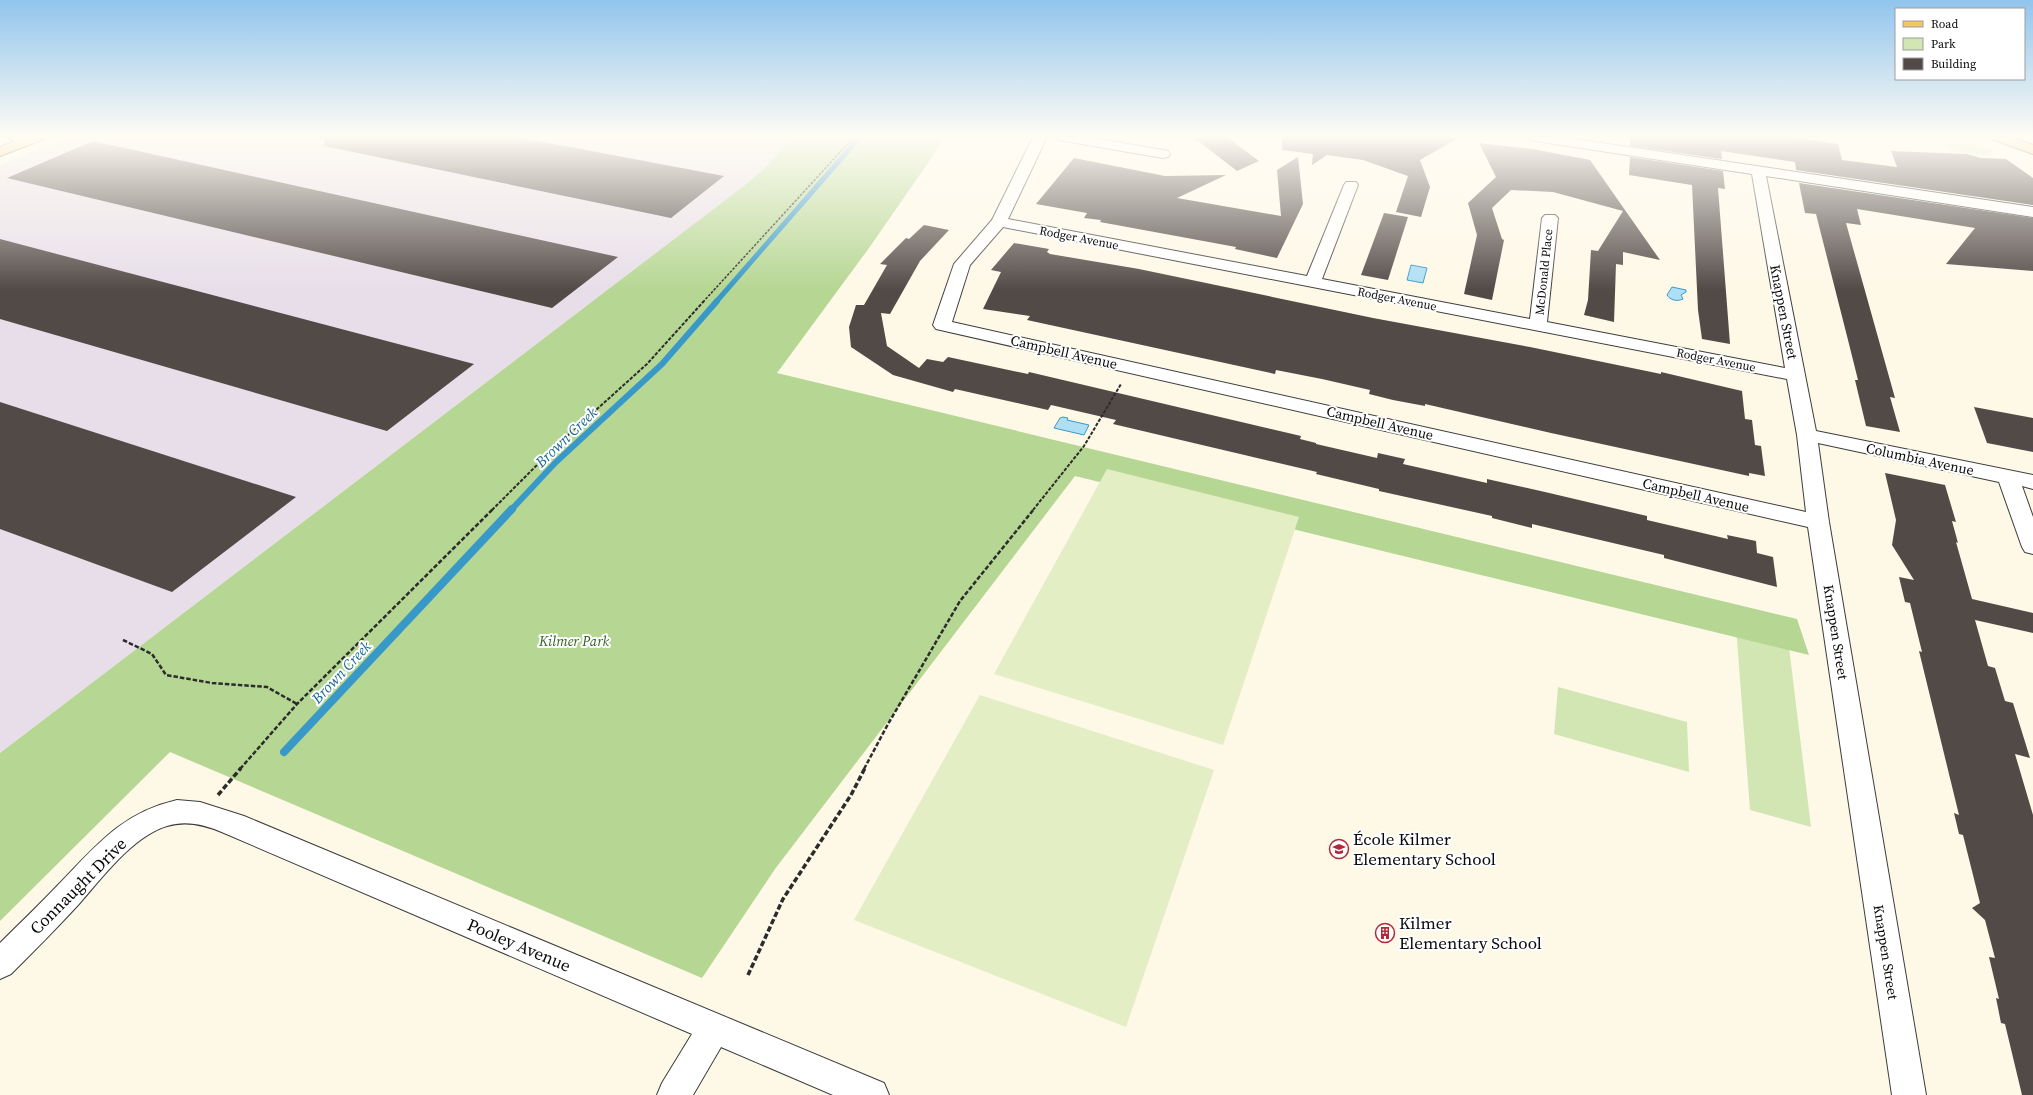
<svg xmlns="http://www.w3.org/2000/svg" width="2033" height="1095" font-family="'Source Serif 4',serif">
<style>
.industrial{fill:#e7dee9}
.green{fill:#d2e6b4}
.forest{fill:#b6d693}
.pitch{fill:#e3eec5}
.water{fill:#aedff4;stroke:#3899c8}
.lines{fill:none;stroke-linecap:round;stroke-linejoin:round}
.stream-far2{stroke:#3899c8;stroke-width:5}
.stream-far1{stroke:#3899c8;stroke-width:6}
.stream{stroke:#3899c8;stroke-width:8}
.building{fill:#524a47}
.minor-casing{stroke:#3d3d3d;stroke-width:2}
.major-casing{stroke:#1b1b1b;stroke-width:2}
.path-far3{stroke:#2c2c2c;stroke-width:1.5;stroke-dasharray:2.5 1.5;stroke-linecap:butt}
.path-far2{stroke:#2c2c2c;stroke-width:2;stroke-dasharray:3.5 1.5;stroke-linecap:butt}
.path-far1{stroke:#2c2c2c;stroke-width:2.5;stroke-dasharray:4.5 2;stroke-linecap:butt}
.path{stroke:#2c2c2c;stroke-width:3.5;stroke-dasharray:5.5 2.5;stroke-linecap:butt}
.minor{fill:#fff;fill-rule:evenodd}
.major{fill:#f4c661;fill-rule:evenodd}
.labels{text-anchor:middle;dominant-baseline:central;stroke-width:4;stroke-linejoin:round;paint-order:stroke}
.far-street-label{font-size:12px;fill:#0a0a0a;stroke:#fff}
.street-label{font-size:14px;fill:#0a0a0a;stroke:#fff}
.park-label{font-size:14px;font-style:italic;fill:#305e1e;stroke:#fff}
.water-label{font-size:15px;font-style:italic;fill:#196896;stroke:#fff}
.near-poi-label{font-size:17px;fill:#0a0a0a;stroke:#fff;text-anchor:start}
.near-street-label{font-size:17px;fill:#0a0a0a;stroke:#fff}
</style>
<rect width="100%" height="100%" fill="#fef8e7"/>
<!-- industrial -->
<path class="industrial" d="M69,137H793L764,169L745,185L0,753V165Z"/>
<!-- green -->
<path class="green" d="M1958,143L1981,147L1993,151L1990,154L1992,156L1955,151L1946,147L1947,145Z
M1736,627L1788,639L1811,827L1750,810Z
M1558,687L1687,722L1689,772L1554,734Z"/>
<!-- forest -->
<path class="forest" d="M793,137H946L869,248L777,373L1797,619L1809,655L1075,476L775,869L702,978L170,752L0,921V753L745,185L764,169Z"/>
<!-- pitch -->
<path class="pitch" d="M1107,469L1299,517L1223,745L994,674Z
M980,695L1214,770L1126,1027L854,920Z"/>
<!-- water -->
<path class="water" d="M1411,265L1427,268L1423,283L1407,280Z
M1672,287L1686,290V292L1681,295L1683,299C1677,302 1670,300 1667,295Z
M1063,417L1068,418L1067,420L1089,425L1084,435L1054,428L1060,418Z"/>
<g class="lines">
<!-- stream-far2 -->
<path class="stream-far2" d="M716,302L860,137"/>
<!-- stream-far1 -->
<path class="stream-far1" d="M511,510L556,462L662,364L717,301"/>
<!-- stream -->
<path class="stream" d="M284,752L512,509"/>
</g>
<!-- building -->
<path class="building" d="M325,137H517L724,176L671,218L324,146Z
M1193,137H1227L1259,161L1237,171Z
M1282,137H1460L1420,160L1430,187L1421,217L1396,212L1408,176L1363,160L1327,155L1312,165L1313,154L1282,150Z
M1630,137H1791L1838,144L1842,160L1897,167L1891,151L1967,154L1981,158L2006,159L2033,178V205L1796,170L1795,162L1721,151L1722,159L1630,146Z
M93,141L618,257L552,308L7,178Z
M1479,143L1533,149L1590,160L1660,260L1623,252V265L1616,264L1614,322L1584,315L1588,300L1591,250L1598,251L1623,211L1553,192L1511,190L1492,208L1502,239L1504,240L1492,300L1464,294L1477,235L1468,203L1496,177Z
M1298,157L1303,204L1277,258L1235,249L1236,247L1100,222L1101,220L1084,218L1087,213L1036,204L1074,158L1165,176L1226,175L1177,198L1281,216L1277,170Z
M1630,157L1723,171L1725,189L1718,188L1730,344L1702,339L1698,310L1692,185L1629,175Z
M1799,183L2033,218V271L1946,264L1975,228L1857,209L1861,225L1846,223L1895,398L1890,397L1900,432L1866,426L1855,380H1858L1848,340L1816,214L1805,213Z
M1384,213L1408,217L1388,280L1361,275Z
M924,225L949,230L920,261L890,314L881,313L887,346L919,368L927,359L943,362L948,357L1028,374L1029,372L1301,436L1300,439L1316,443V444L1377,458L1378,453L1405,459L1403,464L1487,483V479L1545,492L1647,516V520L1728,539L1727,535L1756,541L1757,553L1773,557L1777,587L1664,558V555L1532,524V528L1492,518V516L1379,491V489L1316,474L1317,472L1113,424L1116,420L1051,405L1048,410L955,389L953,392L893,375L851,347L849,327L856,305H864L887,265L880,264L906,238L909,239Z
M0,239L474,364L387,431L0,319Z
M1014,243L1049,249L1047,252L1050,254L1139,269L1373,318L1530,347L1661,374V372L1742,391L1745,419L1752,420L1755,445L1761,446L1765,476L1749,473V476L1551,433L1425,404V406L1393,400L1369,394L1370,390L1322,379L1276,370L1275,374L1027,320L1030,316L983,309L1001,272L991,270Z
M0,402L296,497L172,592L0,529Z
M1974,407L2033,418V452L1987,443Z
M1885,473L1945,485L1956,522L1952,521L1958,543L1956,542L1972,599L2033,613V633L1975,620L1988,666L1995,668L2005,701L2013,703L2030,758L2015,754L2033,815V1095H2022L2005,1024L2001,1023L1996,998L1999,999L1989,957L1995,958L1985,920L1972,908L1980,903L1963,835L1959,834L1954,813L1959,815L1919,651L1922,652L1910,603L1905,602L1899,577L1914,580L1892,545L1896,520Z"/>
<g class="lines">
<defs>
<path id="minor" d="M9,137H33L36,140L34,143L29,144L11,140Z
M1033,137H1047L1008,219L1307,276L1344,185L1346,182H1356L1358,185L1322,279L1530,319L1542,218L1545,215H1555L1558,218L1547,322L1785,368L1752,174L1535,141L1530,140L1528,137H1561L2033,207V217L1766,176L1816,431L2033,475V489L2022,486L2033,517V554L2025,552L2022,547L1999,482L1818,443L1829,522L1926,1095H1892L1808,527L936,329L933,325L954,264L992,220ZM1003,227L1787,379L1797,435L1806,512L952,322L970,265Z
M1057,137H1087L1163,150L1168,151L1170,154L1168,157L1163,158L1064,141L1059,140Z
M177,800L200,802L244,816L884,1083L889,1095H833L721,1047L693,1095H657L662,1083L692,1034L224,833C206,825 186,820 167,826C133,836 102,878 79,904C57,928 34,951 11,974L0,979V943C19,924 39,905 58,885C96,846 121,813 177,800Z"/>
<path id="major" d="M25,137H44L42,140L0,156V147Z
M1992,137H2011L2033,145V154L1994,140Z"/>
</defs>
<!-- minor casing -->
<use href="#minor" class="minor-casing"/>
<!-- major casing -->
<use href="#major" class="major-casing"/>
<!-- path-far3 -->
<path class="path-far3" d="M703,302L854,137"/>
<!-- path-far2 -->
<path class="path-far2" d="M492,510L555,447L647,364L704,301
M1033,510L1084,446L1121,384"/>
<!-- path-far1 -->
<path class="path-far1" d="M123,640L152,654L166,675L212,683L267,687L297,704
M240,769L297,704L493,509
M864,769L888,724L960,601L1034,509"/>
<!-- path -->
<path class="path" d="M218,795L241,768
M748,975L783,899L851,795L865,768"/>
<!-- minor -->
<use href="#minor" class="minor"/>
<!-- major -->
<use href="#major" class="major"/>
</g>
<!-- sky -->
<linearGradient id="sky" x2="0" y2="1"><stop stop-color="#91c5ed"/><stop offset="0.47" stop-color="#fffcf4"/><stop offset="1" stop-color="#fffcf4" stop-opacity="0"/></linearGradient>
<rect width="2033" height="290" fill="url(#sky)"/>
<!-- icons -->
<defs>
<symbol id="school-ring" viewBox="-11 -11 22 22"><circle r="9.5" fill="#fff" stroke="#b42838" stroke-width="1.5"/><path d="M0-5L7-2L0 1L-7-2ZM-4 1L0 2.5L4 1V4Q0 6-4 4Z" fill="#b42838"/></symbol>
<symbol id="building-ring" viewBox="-11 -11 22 22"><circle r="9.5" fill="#fff" stroke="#b42838" stroke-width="1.5"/><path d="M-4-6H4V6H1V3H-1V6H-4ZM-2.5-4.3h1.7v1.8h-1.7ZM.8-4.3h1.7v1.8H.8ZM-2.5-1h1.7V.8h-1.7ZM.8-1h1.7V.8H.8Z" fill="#b42838"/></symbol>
</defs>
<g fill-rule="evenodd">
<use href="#school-ring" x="1328" y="838" width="22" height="22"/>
<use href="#building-ring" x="1374" y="922" width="22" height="22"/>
</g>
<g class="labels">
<!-- far-street labels -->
<g class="far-street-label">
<text transform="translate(1079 238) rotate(11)">Rodger Avenue</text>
<text transform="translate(1544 272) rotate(-84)">McDonald Place</text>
<text transform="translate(1397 299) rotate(11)">Rodger Avenue</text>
<text transform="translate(1716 360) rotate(11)">Rodger Avenue</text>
</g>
<!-- street labels -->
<g class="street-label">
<text transform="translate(1784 312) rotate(79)">Knappen Street</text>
<text transform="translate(1064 352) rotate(13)">Campbell Avenue</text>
<text transform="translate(1380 423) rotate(13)">Campbell Avenue</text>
<text transform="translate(1920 459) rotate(12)">Columbia Avenue</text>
<text transform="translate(1696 495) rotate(13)">Campbell Avenue</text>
<text transform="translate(1836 632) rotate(81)">Knappen Street</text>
<text transform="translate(1886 952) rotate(81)">Knappen Street</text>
</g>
<!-- park labels -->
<g class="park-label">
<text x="574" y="641">Kilmer Park</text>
</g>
<!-- water labels -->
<g class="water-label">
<text transform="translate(566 437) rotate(-44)">Brown Creek</text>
<text transform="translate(341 672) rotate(-47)">Brown Creek</text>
</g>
<!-- near-poi labels -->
<g class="near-poi-label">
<text x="1353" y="839">École Kilmer<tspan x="1353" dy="20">Elementary School</tspan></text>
<text x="1399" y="923">Kilmer<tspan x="1399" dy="20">Elementary School</tspan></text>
</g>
<!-- near-street labels -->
<g class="near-street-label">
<text transform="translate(78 886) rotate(-45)">Connaught Drive</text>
<text transform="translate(519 945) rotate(23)">Pooley Avenue</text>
</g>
</g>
<!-- legend -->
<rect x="1895" y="8" width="130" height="72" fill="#ffffff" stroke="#9d9d9d"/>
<rect x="1903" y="21" width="20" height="6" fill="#f4c661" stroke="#9d9d9d"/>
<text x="1931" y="28" font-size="12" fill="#0a0a0a">Road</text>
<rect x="1903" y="38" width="20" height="12" fill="#d2e6b4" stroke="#9d9d9d"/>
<text x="1931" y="48" font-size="12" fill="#0a0a0a">Park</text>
<rect x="1903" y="58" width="20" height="12" fill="#524a47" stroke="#9d9d9d"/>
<text x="1931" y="68" font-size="12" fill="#0a0a0a">Building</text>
</svg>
